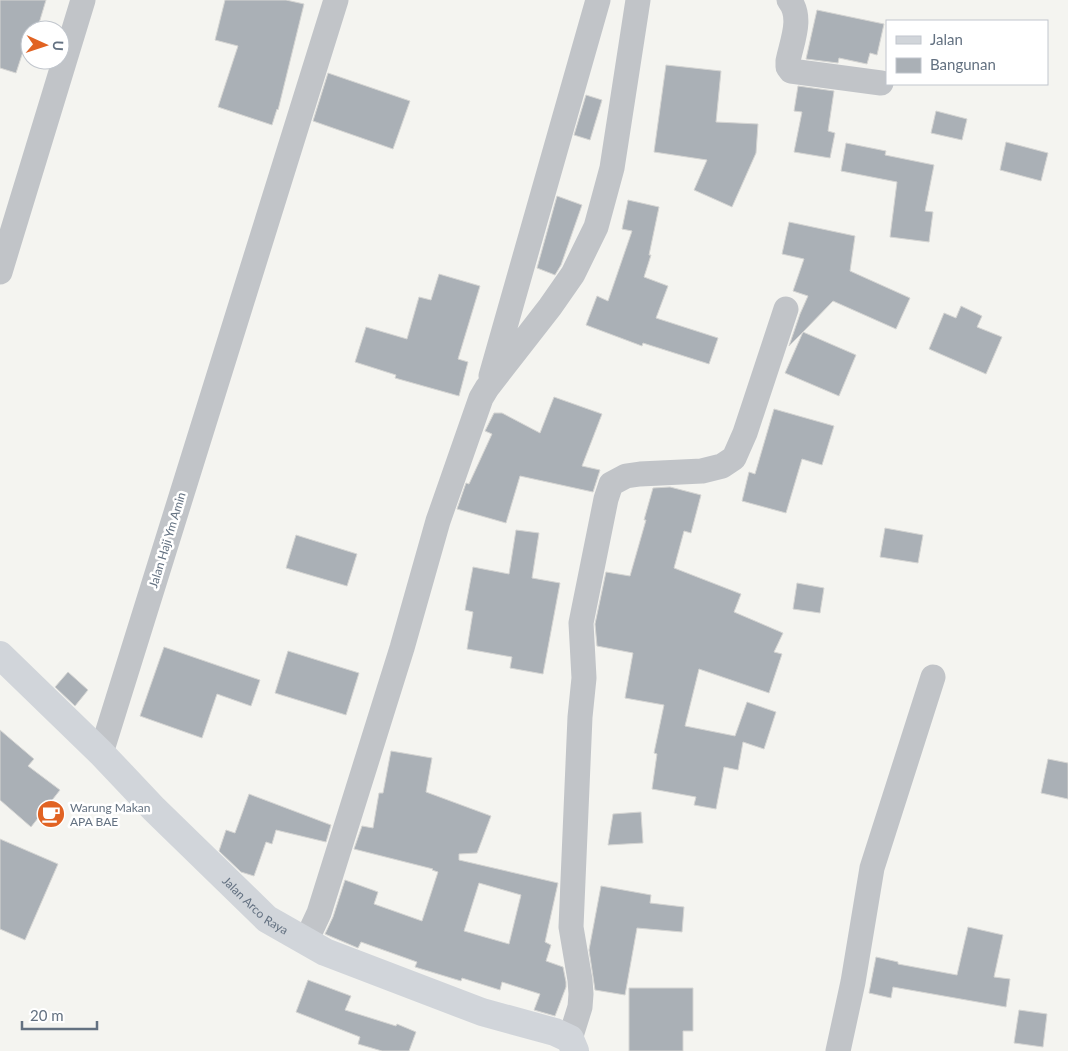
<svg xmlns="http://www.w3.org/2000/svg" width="1068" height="1051" font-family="Lato,sans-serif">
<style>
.building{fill:#aab0b6;stroke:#d5d5d3;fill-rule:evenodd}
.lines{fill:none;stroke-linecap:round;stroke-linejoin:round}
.street{stroke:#c1c4c8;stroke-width:25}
.secondary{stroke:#d1d5da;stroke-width:28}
.labels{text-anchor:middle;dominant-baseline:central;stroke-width:5;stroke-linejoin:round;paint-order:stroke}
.street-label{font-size:12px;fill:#637181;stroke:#fff}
.poi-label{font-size:12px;fill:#637181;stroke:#fff;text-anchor:start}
</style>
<rect width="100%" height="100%" fill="#f4f4f0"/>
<!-- building -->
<path class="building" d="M0,0H46L37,30H30L16,73L0,68Z
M225,0H286L304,4L278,110L277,109L272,125L218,107L238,46L215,40Z
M817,10L884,24L877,55L870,53L867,64L839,58L838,63L806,59Z
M666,65L721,71L716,122L758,124L756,153L732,207L694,190L707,160L654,152Z
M328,73L410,101L393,149L313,121Z
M798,86L834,91L828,131L835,133L830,158L794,152L802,112L794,111Z
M586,95L602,100L590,140L574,135Z
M936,111L967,119L962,140L931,133Z
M1006,142L1048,153L1041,181L1000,170Z
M846,143L886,151L885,155L934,165L925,211L933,212L929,242L890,237L897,182L841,171Z
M557,196L582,205L561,265L555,275L537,268Z
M628,200L659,207L649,255H651L644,277L668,286L656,318L718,338L709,364L643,343L642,346L586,325L597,296L608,301L632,231L622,229Z
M789,222L855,236L850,271L910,298L896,329L833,301L803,332L856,355L839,396L785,373L803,332L789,346L800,314L808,296L793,291L804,259L782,254Z
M439,274L480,286L458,359L468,362L459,396L395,378L396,375L355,362L366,327L407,339L419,297L431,300Z
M961,306L982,316L977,327L1002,337L986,374L929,349L944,313L956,318Z
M554,397L602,414L582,466L600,470L593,492L520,476L506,523L457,509L466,483L469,484L492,434L485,431L494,413H502L540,433Z
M774,409L834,426L822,465L802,459L786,513L742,501L749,472L755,474Z
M670,487L701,495L691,533L684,531L674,568L741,594L734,612L783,633L774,652L782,654L769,693L699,669L685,726L735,736L747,702L776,712L764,749L743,742L738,770L724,767L716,809L694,805L696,797L652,789L657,754L654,753L664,705L625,698L633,653L597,646L595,624L606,572L630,576L646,520H644L653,488Z
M885,528L923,535L918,563L880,557Z
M516,530L539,533L532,578L560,583L543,674L510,668L512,657L467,649L473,612L465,610L473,567L509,574Z
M296,535L357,554L347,586L286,568Z
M797,583L824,588L820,613L793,609Z
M164,647L260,680L251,706L217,694L202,738L140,716Z
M288,651L359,673L346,715L275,693Z
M68,672L88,690L75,706L55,687Z
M0,730L34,759L28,766L60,790L31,827L0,800Z
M391,751L432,758L426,792L491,816L477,853L459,854V860L558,883L545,942L551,945L546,961L563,967L566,982V987L555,1016L534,1010L540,994L502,982L500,990L462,978L461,981L415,967L417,962L361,942L358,948L325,934L333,917L345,880L378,892L374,904L422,921L438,872L432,870L433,869L354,849L362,826L373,828L379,793H383ZM479,883L521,895L509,944L464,931Z
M1048,759L1068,763V799L1041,793Z
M249,794L331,825L326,842L276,830L272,844L266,842L254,876L241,872L219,851L226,830L235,833Z
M641,812L643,843L608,845L613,814Z
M0,839L58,864L25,940L0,929Z
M601,886L651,895L650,903L684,907L682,932L637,928L625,995L595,990L589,950Z
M968,927L1003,935L994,977L1010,979L1006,1007L893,987L891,998L869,993L876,957L898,962V964L957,975Z
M308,980L351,996L345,1010L396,1026L397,1024L416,1032L409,1051H382L358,1044L360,1037L296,1012Z
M629,988H693V1031H683V1051H629Z
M1019,1010L1047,1014L1043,1047L1014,1043Z"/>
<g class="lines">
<!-- street -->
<path class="street" d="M789,0C803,17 792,41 788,61V67L791,71L881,83
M0,272L83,0
M491,376L598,0
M101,753L336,0
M306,941L319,913L402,648L438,521L481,398L487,388L550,307L573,274L596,227L612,168L638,0
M570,1039L580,1007L581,994L580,980L571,927L580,717L584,678L581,623L606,499L611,484L626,476L640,474L702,471L722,466L734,458L745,433L786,309
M838,1051L853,982L872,868L933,677"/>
<!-- secondary -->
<path class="secondary" id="s1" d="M0,655L101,753L154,809L267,919L325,952L482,1012L555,1032L570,1039L575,1051"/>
</g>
<!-- icons -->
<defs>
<symbol id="cafe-disc" viewBox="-11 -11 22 22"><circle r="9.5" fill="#e16323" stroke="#fff"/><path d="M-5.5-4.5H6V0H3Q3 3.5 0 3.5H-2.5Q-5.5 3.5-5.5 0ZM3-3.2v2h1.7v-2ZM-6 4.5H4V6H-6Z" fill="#fff"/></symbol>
</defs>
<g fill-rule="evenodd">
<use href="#cafe-disc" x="35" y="798" width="32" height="32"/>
</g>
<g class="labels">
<!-- street labels -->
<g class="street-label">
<text transform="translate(167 540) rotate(-73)">Jalan Haji Ym Amin</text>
<text stroke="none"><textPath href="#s1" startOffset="358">Jalan Arco Raya</textPath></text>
</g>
<!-- poi labels -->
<g class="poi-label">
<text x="70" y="807">Warung Makan<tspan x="70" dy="14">APA BAE</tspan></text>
</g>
</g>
<!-- legend -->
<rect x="886" y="20" width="162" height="65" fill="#ffffff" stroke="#c1c6cd"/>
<rect x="896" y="36" width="25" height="8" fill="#d1d5da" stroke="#c1c6cd"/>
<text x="930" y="45" font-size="15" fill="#637181">Jalan</text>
<rect x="896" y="58" width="25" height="15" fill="#aab0b6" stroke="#c1c6cd"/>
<text x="930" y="70" font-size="15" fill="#637181">Bangunan</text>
<!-- north arrow -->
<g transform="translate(45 45) rotate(93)"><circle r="24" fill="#ffffff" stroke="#c1c6cd"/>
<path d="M0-4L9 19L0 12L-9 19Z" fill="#e16323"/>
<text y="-8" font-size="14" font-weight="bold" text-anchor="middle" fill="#637181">U</text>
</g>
<!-- scale -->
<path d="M22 1021v8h75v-8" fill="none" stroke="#637181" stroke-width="2.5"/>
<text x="30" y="1021" font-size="15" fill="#637181" stroke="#ffffff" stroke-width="4" paint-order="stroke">20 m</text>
</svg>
